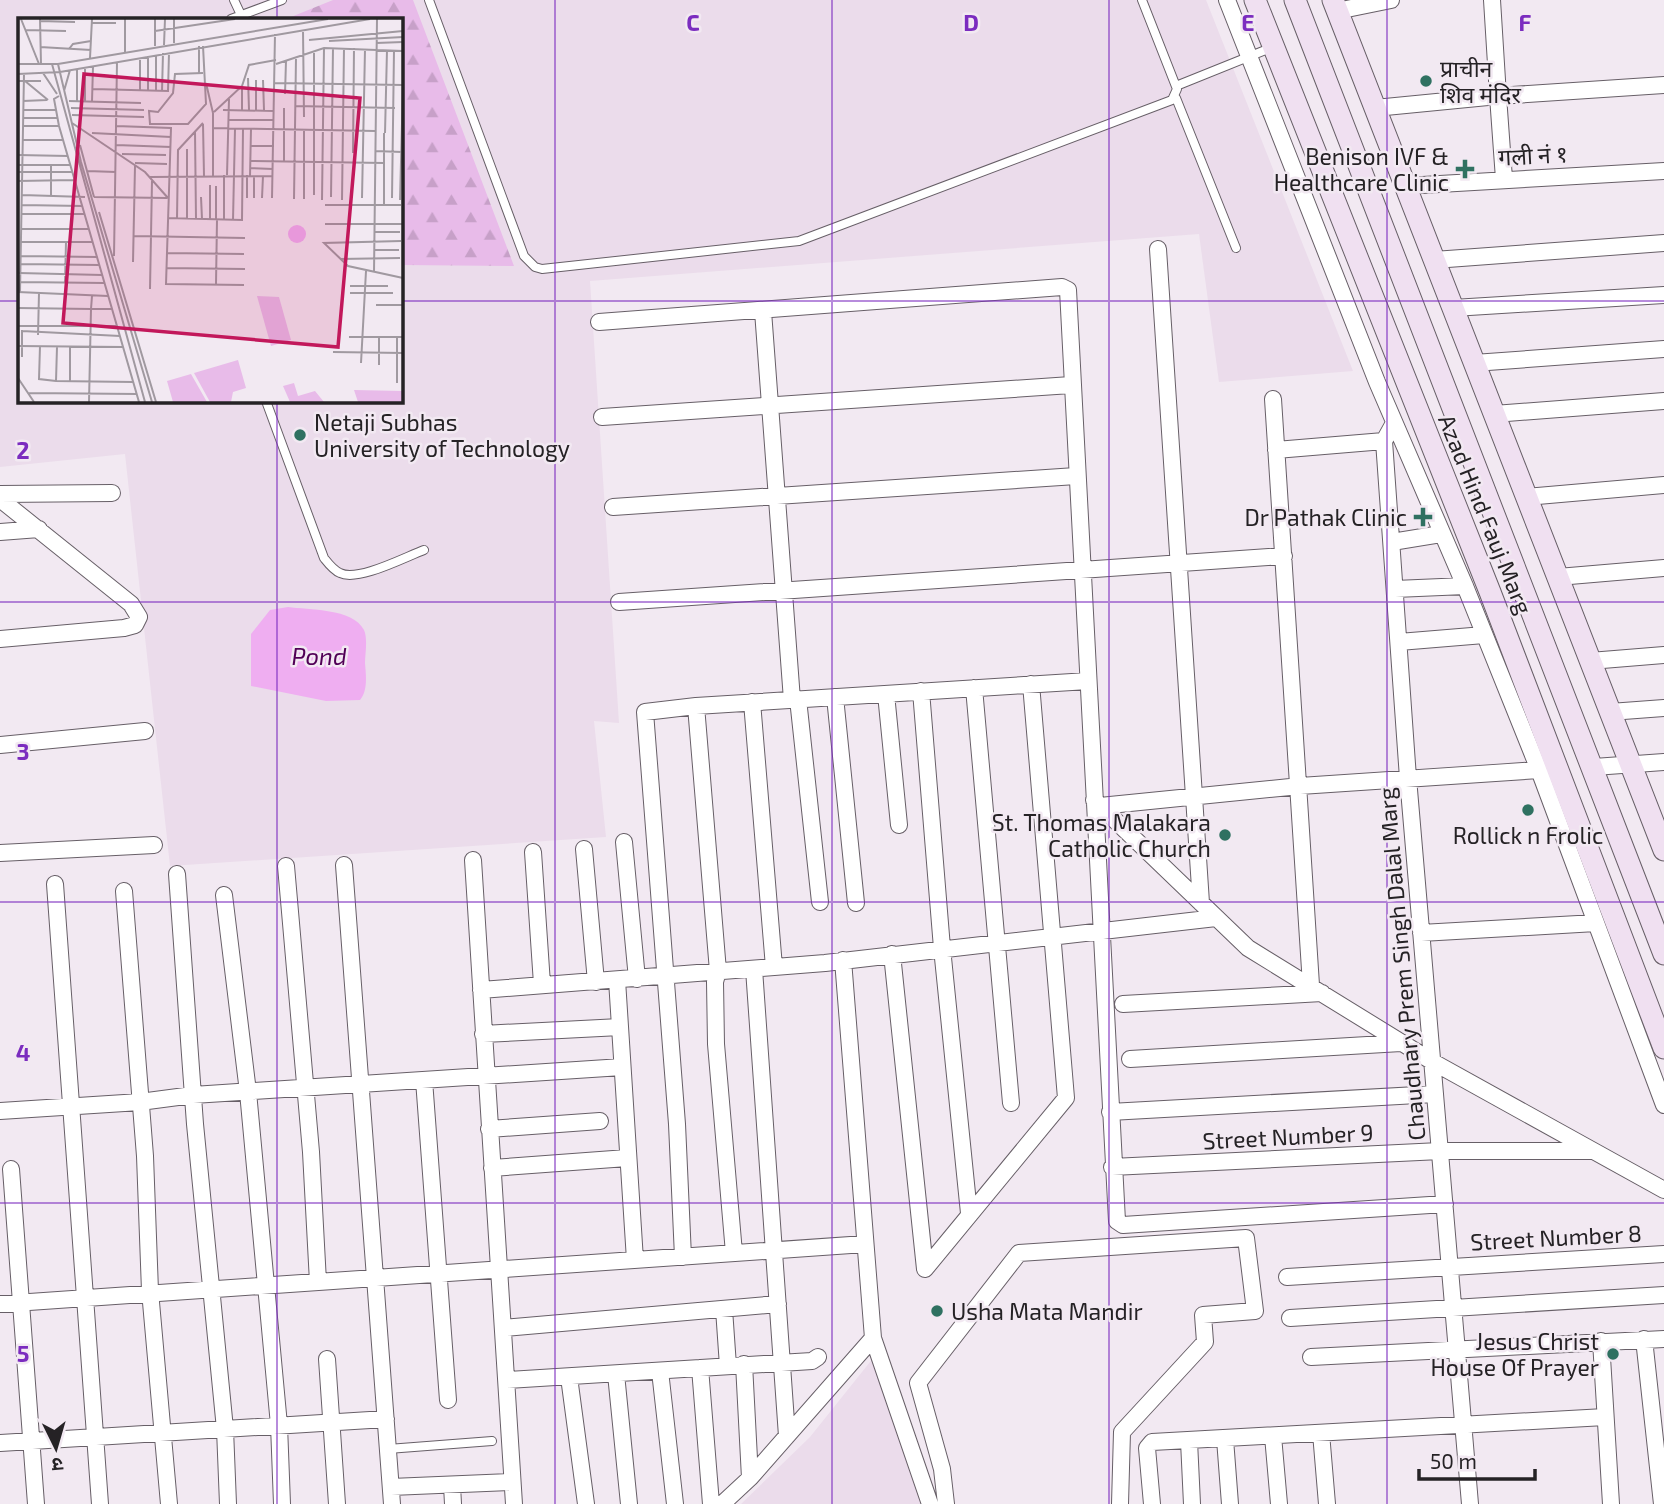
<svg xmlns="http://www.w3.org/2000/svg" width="1664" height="1504" font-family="'Exo 2','Noto Sans Devanagari',sans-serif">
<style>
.built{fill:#ebdceb;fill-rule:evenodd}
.forest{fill:url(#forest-firs)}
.water{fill:#efaef1}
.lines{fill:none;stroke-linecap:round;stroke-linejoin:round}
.lane-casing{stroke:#675f67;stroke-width:10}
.street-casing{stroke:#675f67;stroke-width:18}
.secondary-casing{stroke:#675f67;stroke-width:23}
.lane{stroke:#fff;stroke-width:8}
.street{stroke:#fff;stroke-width:16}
.secondary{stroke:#f0e0f1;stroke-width:21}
.grid{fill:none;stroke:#7b2cbf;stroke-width:2;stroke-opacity:0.55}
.poi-dot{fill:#2f7161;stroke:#f2e9f2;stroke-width:2.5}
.labels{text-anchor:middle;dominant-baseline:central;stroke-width:5;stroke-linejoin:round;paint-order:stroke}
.poi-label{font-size:23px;fill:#252225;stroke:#f2e9f2;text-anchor:end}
.street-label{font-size:23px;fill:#252225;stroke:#f2e9f2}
.water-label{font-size:24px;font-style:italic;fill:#510056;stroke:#f2e9f2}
.inset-road{fill:none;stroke:#a099a0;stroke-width:2}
.view{fill:#c2185b;fill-opacity:0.15;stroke:#c2185b;stroke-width:3.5}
.inset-edge{fill:none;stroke:#252225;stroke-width:3.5}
.grid-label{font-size:23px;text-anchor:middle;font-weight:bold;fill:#7b2cbf;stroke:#f2e9f2;stroke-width:5;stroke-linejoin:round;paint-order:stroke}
</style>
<defs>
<pattern id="forest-firs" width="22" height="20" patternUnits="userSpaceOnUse" patternTransform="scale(1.75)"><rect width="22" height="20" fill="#e8bbe9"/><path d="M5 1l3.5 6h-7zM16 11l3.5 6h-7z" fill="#c7a0c8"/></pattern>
</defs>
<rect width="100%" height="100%" fill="#f2e9f2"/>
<!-- built -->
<path class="built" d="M0,0H1206L1353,371L1219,382L1199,234L590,281L619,723L594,721L606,837L170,866L125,454L0,467ZM19,19H401V401H19Z
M874,1357L926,1504H741L810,1437Z"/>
<!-- forest -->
<path class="forest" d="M333,0H413L514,266L401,265V19H286Z"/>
<!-- water -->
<path class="water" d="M288,607C308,610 353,608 364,630C368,639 365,654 365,663C366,675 368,691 360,700L326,701L251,686V634L270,610Z"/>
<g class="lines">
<defs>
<path id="lane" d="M234,0L241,15
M429,0L524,256L535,267L542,269L799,241L1172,100L1177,89L1142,0
M231,19L282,0
M1176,86L1273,47
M1176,98L1236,248
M266,401L324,558C328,563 333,570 340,573C358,582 405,557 424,550
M388,1449L492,1441"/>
<path id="street" d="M1227,0L1377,382L1465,586L1539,770L1664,1105
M1337,11L1391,0
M1375,108L1498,96L1492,0
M1504,179L1498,96L1664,85
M1405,186L1664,171
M1158,249L1201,903
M1434,260L1664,243
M1453,308L1664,295
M763,311L792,700
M599,322L1062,287L1068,290L1117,1221L1123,1225L1445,1204
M1474,363L1664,349
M1273,399L1311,985
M1494,414L1664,401
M602,417L1071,385
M1394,423L1384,441L1408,778L1470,1504
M1276,450L1384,441
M0,494L112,493
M1526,497L1664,485
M0,499L131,604L139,617L135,625L124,628L0,639
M613,507L1076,476
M0,532L39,529
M1392,542L1441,534
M1558,577L1664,568
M1395,589L1465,586
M619,602L1284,556
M1399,642L1484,635
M1590,661L1664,655
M974,688L1011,1103
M921,691L942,948L969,1213
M886,694L899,825
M835,697L856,903
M798,699L820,902
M752,702L774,967
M696,706L718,971L715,982L716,1044L734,1253
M1610,712L1664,708
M0,745L145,731
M1594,767L1664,762
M1094,800L1248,948L1433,1062L1664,1190
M1100,806L1300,786L1539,770
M624,842L637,979
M584,849L596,982
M533,852L542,984
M0,853L154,845
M473,860L514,1504
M344,865L392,1504
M286,866L311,1152L318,1282
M177,874L195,1124L225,1429L228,1504
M55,884L100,1504
M124,891L145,1156L150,1291L169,1504
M224,895L248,1092L279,1425L282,1504
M1421,933L1596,923
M892,954L925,1269
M843,960L873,1338L930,1504
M754,969L787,1436
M617,980L635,1260
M481,990L825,963L1216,918
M1123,1004L1322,993
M483,1034L620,1027
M1130,1059L1401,1043
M424,1080L448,1400
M0,1111L140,1102L193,1095L622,1067
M1110,1112L1435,1094
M489,1129L600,1121
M1112,1167L1440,1151H1591
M492,1168L627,1158
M11,1169L36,1504
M683,1257L677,1124L645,712L696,706L1088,681
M925,1269L1066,1098L1031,684
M1287,1277L1664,1254
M0,1304L865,1244
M724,1309L728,1366
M1290,1318L1664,1295
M504,1328L778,1304
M1644,1339L1662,1504
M1601,1341L1611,1504
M1311,1357L1664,1339
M327,1359L337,1504
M744,1364L750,1478
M700,1368L711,1504
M660,1371L675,1504
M616,1374L629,1504
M569,1377L586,1504
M507,1380L812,1361L818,1357
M1321,1433L1327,1504
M1273,1436L1279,1504
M1225,1439L1230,1504
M1189,1441L1192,1504
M0,1443L386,1419
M452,1485L453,1504
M391,1487L512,1482
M722,1504L750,1478L873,1338
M946,1504L942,1469L918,1383L1019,1253L1246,1238L1255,1311L1203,1315L1205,1342L1122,1432L1120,1504
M1152,1504L1147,1448L1152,1442L1605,1417"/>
<path id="secondary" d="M1255,0L1490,592L1664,1048
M1295,0L1664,954
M1333,0L1664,850"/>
</defs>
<!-- lane casing -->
<use href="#lane" class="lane-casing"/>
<!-- street casing -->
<use href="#street" class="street-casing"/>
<!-- secondary casing -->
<use href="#secondary" class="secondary-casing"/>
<!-- lane -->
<use href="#lane" class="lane"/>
<!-- street -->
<use href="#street" class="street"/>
<!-- secondary -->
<use href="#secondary" class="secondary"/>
</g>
<!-- grid -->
<path class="grid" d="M277,0V19M555,0V1504M832,0V1504M1109,0V1504M1387,0V1504M0,301H19M401,301H1664M277,401V1504M0,602H1664M0,902H1664M0,1203H1664"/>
<!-- markers -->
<g class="poi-dot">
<circle cx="1426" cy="81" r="7"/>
<path d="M1461.5 158.5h7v7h7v7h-7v7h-7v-7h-7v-7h7z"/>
<circle cx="300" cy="435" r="7"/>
<path d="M1419.5 506.5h7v7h7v7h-7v7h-7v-7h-7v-7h7z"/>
<circle cx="1528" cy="810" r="7"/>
<circle cx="1225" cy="835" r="7"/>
<circle cx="937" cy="1311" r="7"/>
<circle cx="1613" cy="1354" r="7"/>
</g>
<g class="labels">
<!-- poi labels -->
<g class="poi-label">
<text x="1440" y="68" text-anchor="start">प्राचीन<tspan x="1440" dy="26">शिव मंदिर</tspan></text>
<text x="1449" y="156">Benison IVF &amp;<tspan x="1449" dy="26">Healthcare Clinic</tspan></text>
<text x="314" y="422" text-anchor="start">Netaji Subhas<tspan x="314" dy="26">University of Technology</tspan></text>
<text x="1407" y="517">Dr Pathak Clinic</text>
<text x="1211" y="822">St. Thomas Malakara<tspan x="1211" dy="26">Catholic Church</tspan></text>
<text x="1528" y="835" text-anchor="middle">Rollick n Frolic</text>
<text x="951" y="1311" text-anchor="start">Usha Mata Mandir</text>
<text x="1599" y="1341">Jesus Christ<tspan x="1599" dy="26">House Of Prayer</tspan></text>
</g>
<!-- street labels -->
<g class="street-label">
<text transform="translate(1533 155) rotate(-3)">गली नं १</text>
<text transform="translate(1486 514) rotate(68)">Azad Hind Fauj Marg</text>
<text transform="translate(1401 964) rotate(-95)">Chaudhary Prem Singh Dalal Marg</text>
<text transform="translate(1288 1136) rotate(-3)">Street Number 9</text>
<text transform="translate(1556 1237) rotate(-3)">Street Number 8</text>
</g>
<!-- water labels -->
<g class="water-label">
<text x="319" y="655">Pond</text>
</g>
</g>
<!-- overview -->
<g transform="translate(18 18)">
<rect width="385" height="385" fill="#f2e9f2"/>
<path d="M220,342L228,370L215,374L213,384H192L176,355ZM173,356L189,384H155L149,363ZM276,365L280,378L297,373L306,384H272L265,368ZM336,372L385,373V384H340Z" fill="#e8bbe9"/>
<path d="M239,278L261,279L273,322L253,328Z" fill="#e8bbe9"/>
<path d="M270 216a9 9 0 1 1 18 0a9 9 0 1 1-18 0Z" fill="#efaef1"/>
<path class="inset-road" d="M3,1L21,46M22,1L23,46M107,1V34M137,1V28M22,3L57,4M74,5H98M7,12L48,13M285,12L286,99M137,13L217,1M291,22L385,13M311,23L385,19M156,25V1M358,25L385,24M146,27L147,1M181,28V55M185,28L188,86L170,106H132L131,93L140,94L155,75L157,56L185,55M22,29L73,32M51,31L55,26L73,23M130,38V73M72,40L74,1M0,46H40L310,1M34,46L127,384M40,46L63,144L134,384M258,46L306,30L385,33M67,49V83M59,51V83M25,55L39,76M0,56L42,54L352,1M230,60L231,92M238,62V92M245,62L246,92M0,63H23M7,63L30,82M188,65L195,95V158M257,65L385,67M75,71L150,73L151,35M122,72V40M46,73L52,52M138,73V37M144,73L145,35M267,76L268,43M41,78L36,81L41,108L121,384M5,83L29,82M51,83L123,85M74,83L75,49M277,88L377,90M53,90L126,92M5,92H38M205,92L256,93M224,92V69M196,94L224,68L231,47L258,42M54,97L126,99M5,100H39M210,102H256M54,105L127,154L150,180M185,106L186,158M5,108H41M98,108L153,110L148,266L226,267M195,110L357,113M177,114L178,201M74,115L153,119M367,115L369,32M5,122H45M62,127L76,179M98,127L153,129M233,128H256M169,131V201M357,133L384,134M335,135L336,30M104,136L148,137M0,137L50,138M233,143L366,145M266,144V90M117,145L149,146M0,147H52M233,150L255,151M69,153L98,154M0,154H54M209,157L211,81M229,157V180M232,158L233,111M236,158V180M132,159L255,158M0,163L56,162M192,167V201M198,168V201M4,177L67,179M296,177V33M33,178V147M76,179L149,180M183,179L184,201M313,179L315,30M244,180L245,158M254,180L257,16M344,180L347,31M374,180L376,32M276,181L278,39M286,181V112M304,182L306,30M324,182L326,30M382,182L385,67M3,187L64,188M307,187H383M366,187V115M81,194L138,384M3,196H66M150,200L224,202L225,111M159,201L160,132L185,105M206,202V157M215,202L217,111M307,206H384M3,211H71M356,214H382M116,218L227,220M383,223L306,225L330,248L385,260M3,224H75M356,232H381M149,235L226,236M3,238L79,239M96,238L99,44M322,241L382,240M115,244L117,148M3,246L81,247M148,250L227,251M1,255L84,257M356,255L359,1M2,264L86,265M47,265L48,224M198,266L199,202M332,268H370M132,271L134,163M0,274L90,278M2,274L6,56M332,275H375M358,287H385M0,290L73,291L74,278M0,308H99M4,313L102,318M20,317L21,275M331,319H385M361,319V347M379,319V365M0,328L105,329M22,328L21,361L38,363M39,329L38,363L115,364M315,334L385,335M4,339V312M343,345L348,253M0,360L16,384M52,363V328M10,375L119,376M71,384L73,291H94"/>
<path class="view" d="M66,56L342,80L320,329L45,305Z"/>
<rect width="385" height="385" class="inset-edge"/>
</g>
<g class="grid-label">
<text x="693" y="31">C</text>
<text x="971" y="31">D</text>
<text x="1248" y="31">E</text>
<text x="1525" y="31">F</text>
<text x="23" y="459">2</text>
<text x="23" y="760">3</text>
<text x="23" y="1061">4</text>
<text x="23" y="1362">5</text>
</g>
<!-- north arrow -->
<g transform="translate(56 1448) rotate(175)" stroke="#f2e9f2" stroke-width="5" paint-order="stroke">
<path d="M0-5L12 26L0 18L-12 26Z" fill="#252225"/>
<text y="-10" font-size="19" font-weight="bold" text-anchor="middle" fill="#252225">उ</text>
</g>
<!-- scale -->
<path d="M1419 1469v10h116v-10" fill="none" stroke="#252225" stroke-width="3.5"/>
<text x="1430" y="1469" font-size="21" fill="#252225" stroke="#f2e9f2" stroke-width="5" paint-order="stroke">50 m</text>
</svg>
